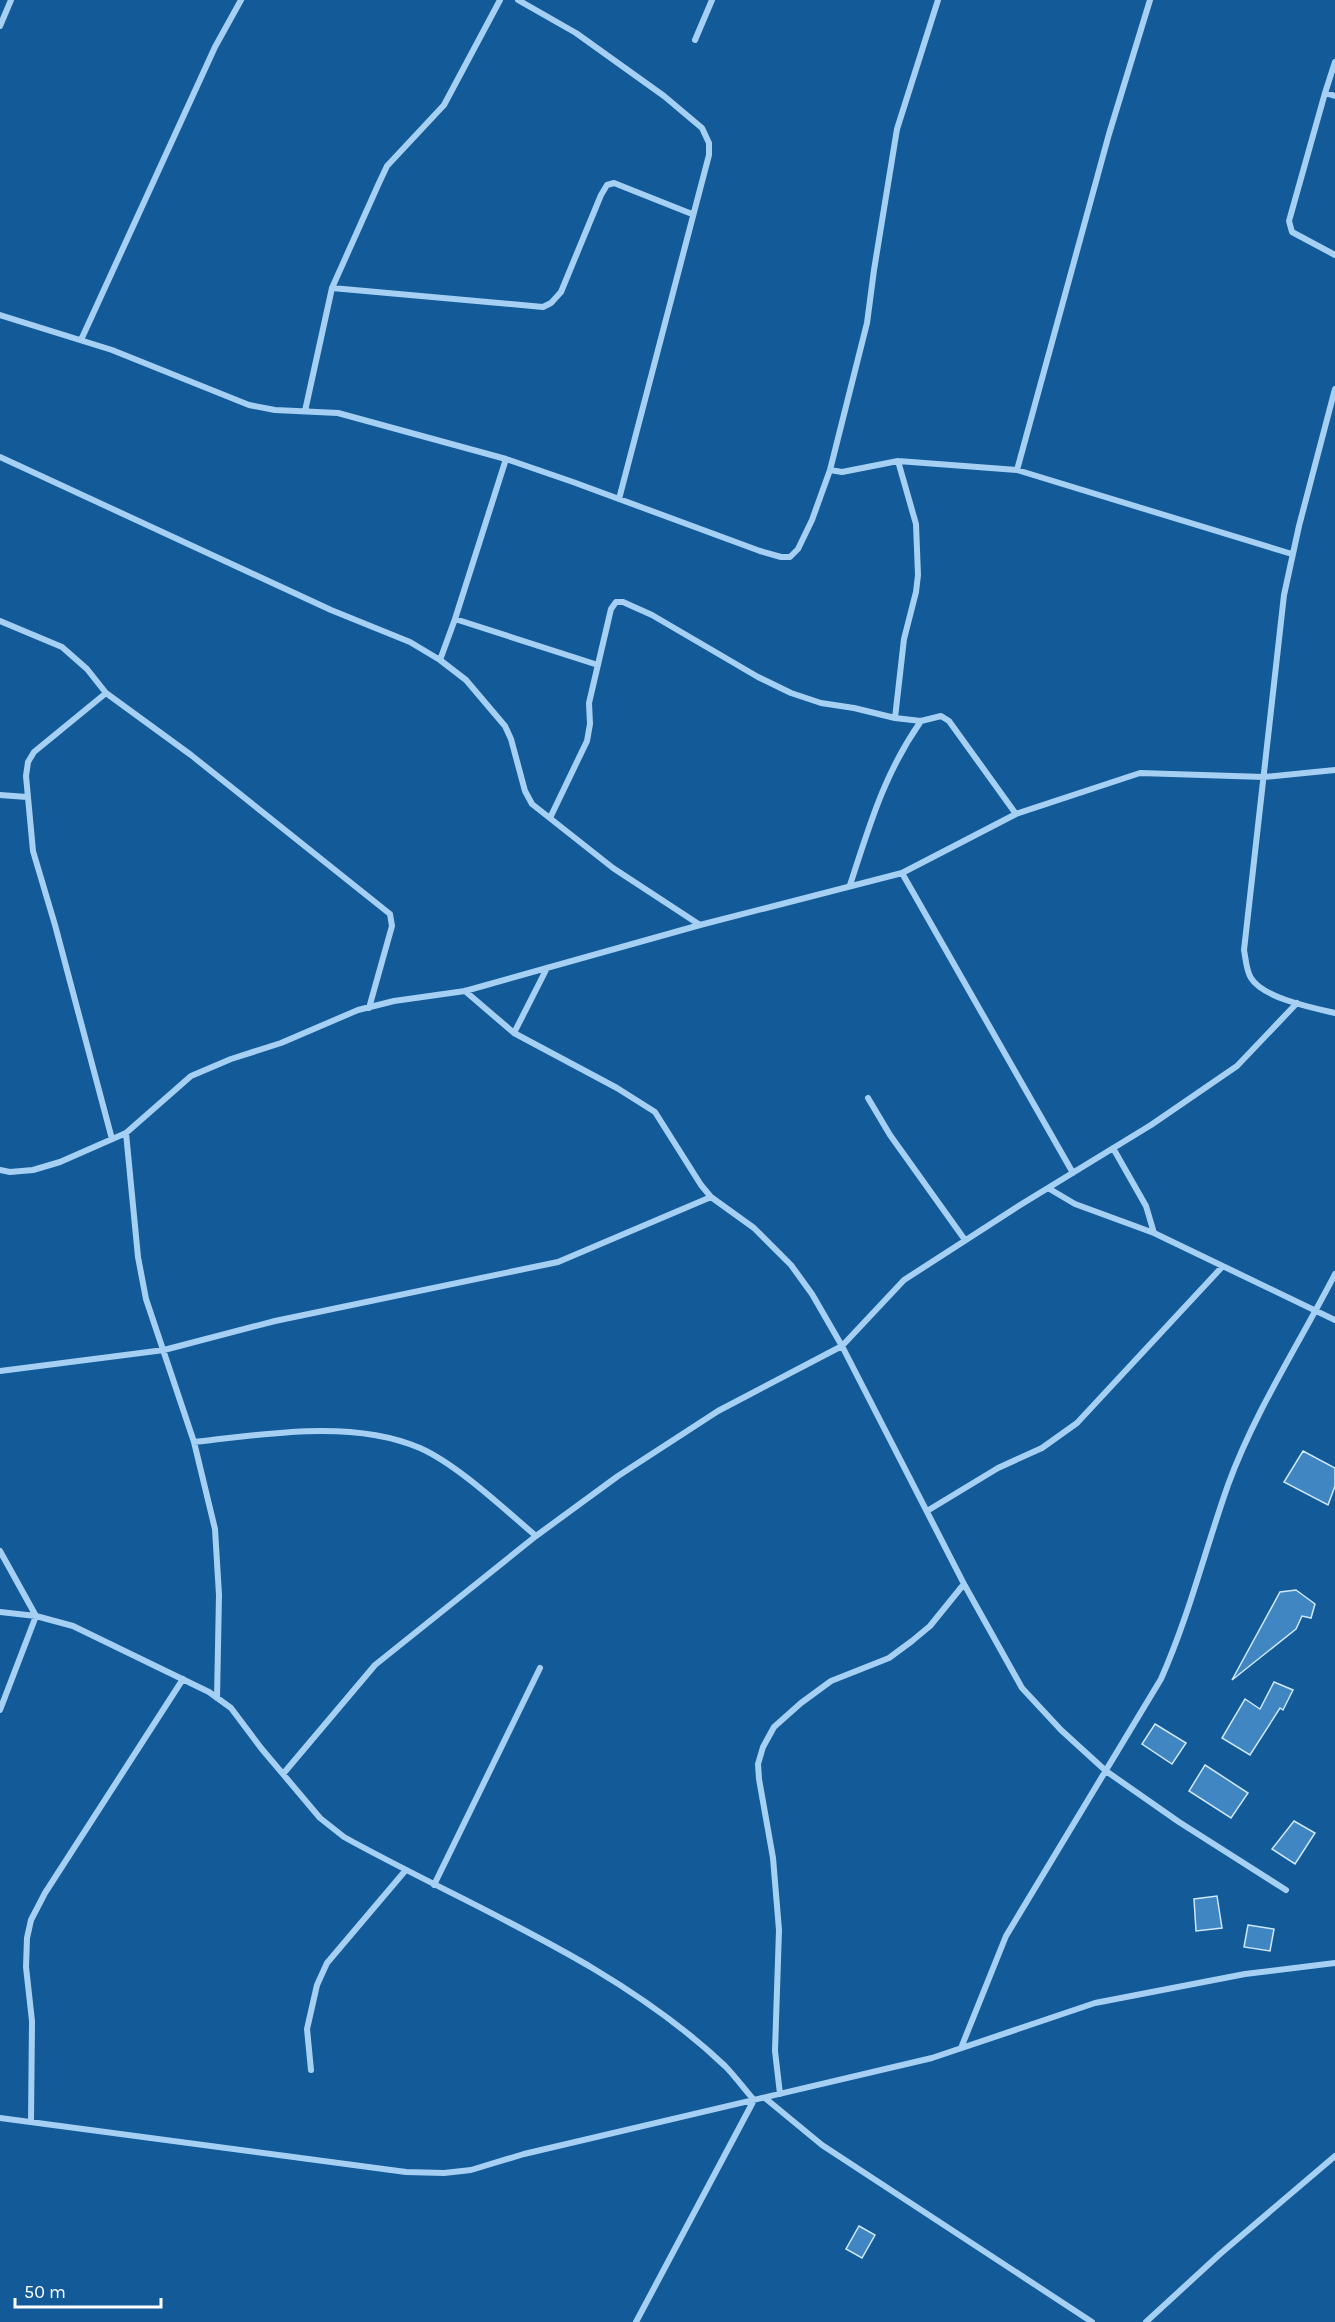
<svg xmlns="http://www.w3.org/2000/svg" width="1335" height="2322" font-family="Karla,sans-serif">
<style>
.building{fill:#4086c2;stroke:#cee8fd;stroke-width:1.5}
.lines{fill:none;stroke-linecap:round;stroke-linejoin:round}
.street{stroke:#a6d0f3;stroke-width:6}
</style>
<rect width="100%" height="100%" fill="#135a99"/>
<!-- building -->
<path class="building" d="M1303,1451L1335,1468V1486L1328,1505L1284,1482Z
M1296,1590L1315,1604L1311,1618L1302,1616L1296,1629L1232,1680L1280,1592Z
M1274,1682L1293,1690L1283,1710L1280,1708L1250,1755L1222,1738L1245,1699L1260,1709Z
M1155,1724L1186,1743L1172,1764L1142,1744Z
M1205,1765L1248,1793L1231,1818L1189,1791Z
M1294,1821L1315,1833L1295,1864L1272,1849Z
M1217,1896L1222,1928L1196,1931L1194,1899Z
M1248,1925L1274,1929L1270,1951L1244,1947Z
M859,2226L875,2235L862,2258L846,2249Z"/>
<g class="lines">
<!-- street -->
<path class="street" d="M518,0L576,33L664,96L702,128L709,143V155L619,499
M0,26L11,0
M695,40L712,0
M1335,62L1325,93L1289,221L1292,232L1335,255
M1325,93L1335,96
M332,288L543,307L551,303L561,292L601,195L607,185L614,183L692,214
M0,315L112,350L249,405L275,410L338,413L506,459L573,482L760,551L781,557H790L798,549L812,520L830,470L867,323L874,270L897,129L938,0
M81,340L215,47L241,0
M1335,389L1299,526L1284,595L1244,950C1246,960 1246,970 1251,978C1263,998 1313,1008 1335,1013
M305,411L332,288L379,183L387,166L444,105L500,0
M0,457L331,610L410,642L440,660L466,680L505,726L511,739L525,791L532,804L613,868L700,925
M830,470L842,472L898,461L1017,470L1292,554
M1017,470L1109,134L1150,0
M455,619L598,665
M0,621L62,647L87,669L106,693L191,755L390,914L392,926L369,1008
M440,660L455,619L506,459
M106,693L34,752L28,762L26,776L33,851L55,925L112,1139
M895,718L904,639L916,592L918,575L916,524L898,461
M0,795L27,797
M550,818L587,741L590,724L589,703L611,609L616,602H623L652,615L758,677L791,693L821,703L854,708L895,718L921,721L941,716L949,721L1016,814
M902,873L1073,1173
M850,885C870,824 884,774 921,721
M465,991L514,1033L617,1088L655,1112L701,1185L711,1197L754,1228L791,1265L812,1294L842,1346L964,1584L1022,1688L1061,1730L1106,1771L1179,1822L1286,1890
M514,1033L547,968
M868,1098L890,1135L965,1240
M126,1133L138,1257L146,1299L194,1442L215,1529L219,1595L217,1698
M1113,1148L1146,1206L1154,1233
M0,1170L10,1172L33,1170L60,1162L126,1133L191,1076L231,1059L281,1043L358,1010L394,1001L465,991L700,925L902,873L1016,814L1140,773L1264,777L1335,770
M1048,1188L1075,1204L1154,1233L1335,1320
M0,1371L164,1350L275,1321L558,1262L711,1197
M194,1442C265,1434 353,1419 420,1448C458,1465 504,1509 536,1536
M927,1511L998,1468L1042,1448L1077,1423L1222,1267
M0,1551L36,1616L0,1710
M0,1612L36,1616L73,1626L209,1692L231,1708L261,1748L320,1818L344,1837C472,1908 617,1963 725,2066C735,2076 744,2089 754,2100L636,2322
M283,1774L375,1665L536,1536L618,1476L718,1411L842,1346L904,1280L1017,1207L1151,1125L1237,1066L1297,1003
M434,1885L540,1668
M961,2048L1006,1936L1161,1679C1189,1616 1205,1550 1228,1485C1255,1411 1299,1344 1335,1274
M311,2070L307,2029L317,1985L327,1963L405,1871
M780,2094L775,2051L779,1930L773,1858L759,1779L758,1764L763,1747L774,1727L801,1703L831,1681L889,1658L912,1641L930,1626L964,1584
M765,2098L822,2145L1092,2322
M0,2118L406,2172L444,2173L471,2170L524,2154L932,2058L1095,2003L1245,1974L1335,1963
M31,2122L32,2021L26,1967L27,1938L31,1920L45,1893L183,1679
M1146,2322L1220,2254L1335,2156"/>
</g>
<!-- scale -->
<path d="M15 2298v9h146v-9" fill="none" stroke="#ffffff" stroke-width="3"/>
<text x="24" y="2298" font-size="18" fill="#ffffff" stroke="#135a99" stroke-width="4.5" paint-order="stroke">50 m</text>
</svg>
